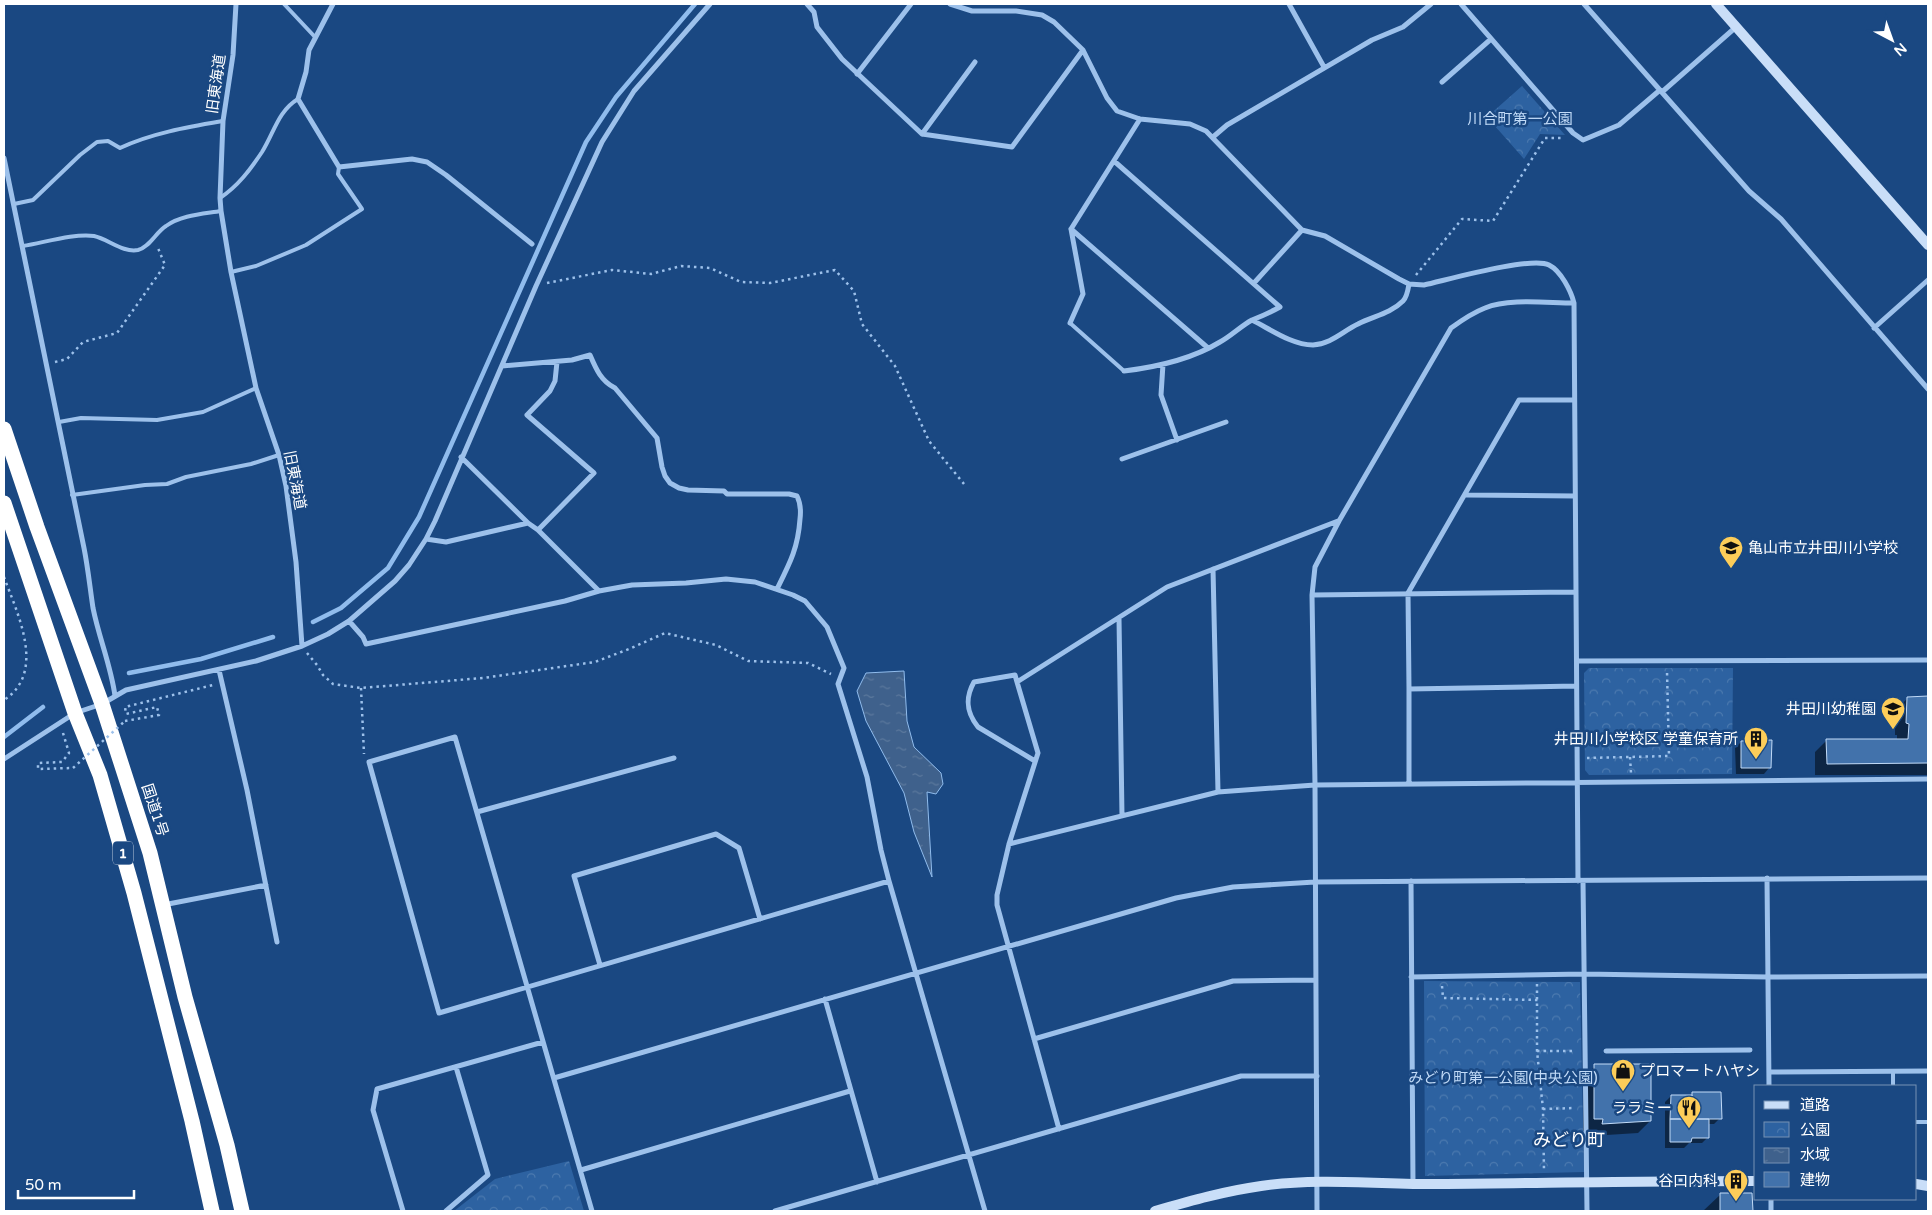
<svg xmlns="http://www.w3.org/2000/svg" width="1932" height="1215" font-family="'Varela Round','Noto Sans JP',sans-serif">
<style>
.park{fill:url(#park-crowns)}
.water{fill:url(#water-ripples);stroke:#90bced}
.shadow{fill:#0007}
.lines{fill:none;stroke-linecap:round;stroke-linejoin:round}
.stream{stroke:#90bced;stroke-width:4.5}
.building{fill:#4272ab;stroke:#c2dbf8}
.path{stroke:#9dc1eb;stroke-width:2.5;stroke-dasharray:2.5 4;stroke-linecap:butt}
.lane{stroke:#9dc1eb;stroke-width:4}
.street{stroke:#9dc1eb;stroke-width:5}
.secondary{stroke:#c9def8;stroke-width:10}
.highway{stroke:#fff;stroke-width:15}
.path-bridge{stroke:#9dc1eb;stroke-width:2.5;stroke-dasharray:2.5 4;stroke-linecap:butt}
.labels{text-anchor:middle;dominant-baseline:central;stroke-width:5;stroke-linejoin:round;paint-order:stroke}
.shield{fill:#1a4882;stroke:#bac8da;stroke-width:1}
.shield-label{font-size:14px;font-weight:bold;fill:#fff}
.street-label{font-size:15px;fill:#fff;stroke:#1a4882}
.park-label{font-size:15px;fill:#c2dbf8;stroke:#1a4882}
.poi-label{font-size:15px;fill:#fff;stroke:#1a4882;text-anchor:end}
.quarter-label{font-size:18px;fill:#fff;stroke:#1a4882}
</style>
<defs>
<pattern id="park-crowns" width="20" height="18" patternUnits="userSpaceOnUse" patternTransform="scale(1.25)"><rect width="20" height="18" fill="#2d62a1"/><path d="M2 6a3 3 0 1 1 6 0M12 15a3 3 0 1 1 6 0" fill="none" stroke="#4c7aaf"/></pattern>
<pattern id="water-ripples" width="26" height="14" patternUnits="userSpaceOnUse" patternTransform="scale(1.25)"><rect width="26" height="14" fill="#3f618c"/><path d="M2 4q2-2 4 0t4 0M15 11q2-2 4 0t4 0" fill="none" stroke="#5c799d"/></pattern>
</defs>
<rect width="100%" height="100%" fill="#1a4882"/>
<!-- park -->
<path class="park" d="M1522,86L1565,135L1540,134L1524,159L1487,117Z
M1589,668H1733L1732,774L1589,775L1585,770L1584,673Z
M1424,981L1580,982L1584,1172L1425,1176Z
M569,1161L584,1211H454L495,1179Z"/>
<!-- water -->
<path class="water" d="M904,671L907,721L914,747L941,773L943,784L936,794L927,792L932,877L914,832L904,793L866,721L857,691L866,673Z"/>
<!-- shadow -->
<path class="shadow" d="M1908,698L1928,723L1927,775H1815V752L1827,740H1897V735H1895V710Z
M1741,742L1769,768L1764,774H1736L1735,748Z
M1595,1066L1650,1121L1638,1133L1591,1136V1131H1583V1078Z
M1693,1093L1720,1118L1714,1124H1707L1708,1137L1702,1143H1689L1684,1148H1665V1102L1671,1096L1690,1097Z
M1721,1194H1751V1211H1703Z"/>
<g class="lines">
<!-- stream -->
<path class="stream" d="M313,622L341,608L388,568L419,517L586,142L616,97L695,4
M129,673L201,659L273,637
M4,737L43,707"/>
</g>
<!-- building -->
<path class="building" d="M1928,696V763L1827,764L1826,739H1908L1909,724L1906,723L1907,697Z
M1772,740L1771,768H1741V741Z
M1594,1064H1651V1121L1602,1124L1603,1119H1594Z
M1692,1092H1721L1722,1119H1692Z
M1671,1095H1692V1119H1670Z
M1670,1119H1709V1138H1692L1691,1142H1670Z
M1720,1193H1752L1753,1211H1720Z"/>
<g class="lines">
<!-- path -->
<path class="path" d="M1416,275L1462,219L1493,221L1545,138H1563
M547,283L612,270L651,274L681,266L710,268L741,282L770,283L835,270L854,291L862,324L895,366L929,441L964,484
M55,362L67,359L83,342L117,333L165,265L158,248
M4,577C17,613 47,672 4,700
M307,653L317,665L323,675L333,684L361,688L483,678L595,662L629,649L665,633L716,645L748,661L808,663L831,674
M361,688L364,754
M125,721L159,715L157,707L126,714L125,707L213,685
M63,733L69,753L62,762L38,763V769L73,768
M1630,757L1631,773
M1587,758L1669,756L1667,671
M1537,984V1051L1543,1109L1544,1171
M1442,986L1443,998L1538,1000
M1537,1051H1574
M1543,1109L1575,1108"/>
<!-- lane -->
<path class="lane" d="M284,4L315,37
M220,198C238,186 250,170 262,152C274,133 278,111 298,99
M14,204L33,200L80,155L97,142L108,141L120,148C152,133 188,127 223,121
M23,246C43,243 74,233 94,236C108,239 123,253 138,250C150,247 156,232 166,226C181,215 203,214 221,211
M231,272L256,266L306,245L362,209L338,174L339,167
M1070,323L1124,371
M59,422L81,418L157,420L203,412L256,388
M72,495L145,485L167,484L186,477L251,464L279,455
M1893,1086V1071
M1916,1122H1928"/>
<!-- street -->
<path class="street" d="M236,4L233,55L223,121L220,198L221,211L231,272L256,388L279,455L286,486L296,562L302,646
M333,4L309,50L306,72L298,99L339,167L412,159L427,162L446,175L532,244
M807,4L814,12L817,27L842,59L922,134L1012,147L1083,50
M950,4L972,11H1016L1042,15L1054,22L1083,50L1107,98L1117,111L1140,119L1190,124L1206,131L1302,230L1325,236L1399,279L1409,284L1424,285C1447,280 1531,256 1549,265C1561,271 1571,291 1574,303L1578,881
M1289,4L1324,67
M1461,4L1573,133L1583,140L1619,125L1660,90
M1584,4L1749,191L1781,219L1928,389
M857,74L911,4
M1442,82L1491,39
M1662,92L1736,27
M922,134L975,62
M1213,137L1227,125L1372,40L1403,27L1431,4
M4,158C31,288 57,418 84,548C88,568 90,588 93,608C99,638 111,666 115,696
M1114,161L1280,307C1271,312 1262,316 1252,320C1241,326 1231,336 1220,342C1192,359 1157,367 1124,371
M1071,229L1208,348
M1254,283L1302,230
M1252,320C1270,329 1292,345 1313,345C1331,344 1343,331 1358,324C1373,316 1390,314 1403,301C1407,297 1408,290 1409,284
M1070,323L1083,294L1071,229L1140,119
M1874,328L1928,280
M1163,364L1161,395L1177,440
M502,366L572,360L590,355C596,369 601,381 615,388L657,438L662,467L665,476L670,483L679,488L688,490L724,491L727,494H789L797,496C801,504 801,511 800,519C798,548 790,563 777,589
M461,457L528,523L538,530L599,591L632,585L686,583L726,579L755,582L793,595L805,601L827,627L844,668L838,684L867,777L881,850L889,881L985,1211
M1122,459L1226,422
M1466,495L1575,496
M538,530L594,473L527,415L550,391L555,381L557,362
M426,539L446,542L528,523
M1213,569L1218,792
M1312,595L1576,592
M1119,618L1122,816
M349,621L363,637L366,644L565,601L599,591
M1577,661L1928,660
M219,670L247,790L277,942
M1017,682L1015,675L974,682C965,698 966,712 978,727L1035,761
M1409,689L1408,593L1519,400H1574
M4,759L75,713L102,704L126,690L256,661L302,646L328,634L349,621L395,581L409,565L426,539L435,521L536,286L602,142L634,91L710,4
M1409,783V689L1576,686
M477,812L674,758
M1009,844L1218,792L1315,785L1928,779
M1767,878L1769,1086
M1411,881L1413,1185
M1583,881L1587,1211
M163,905L266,885
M600,965L574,876L716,834L739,848L760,919
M1411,977L1584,974L1768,977L1928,976
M825,999L877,1182
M1034,1039L1233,981L1316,980
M1606,1051L1750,1050
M1769,1072L1928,1071
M554,1078L1176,898L1233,887L1315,882L1928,878
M1059,1129L997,905V895L1009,844L1038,753L1017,682L1167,587L1338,521
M581,1170L850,1091
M1771,1199V1211
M403,1211L373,1110L377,1089L543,1042
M446,1211L488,1175L456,1067
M592,1211L455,737L369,762L439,1013L889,881
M775,1211L1241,1076H1317
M1317,1211L1315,785L1312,595L1315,567L1339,521L1451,328C1462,320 1472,313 1485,308C1509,298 1547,303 1574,303"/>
<!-- secondary -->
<path class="secondary" d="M1716,4L1928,245
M1916,1184L1928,1186
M1155,1211C1190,1201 1225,1191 1261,1186C1322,1177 1385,1185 1446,1184C1549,1183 1652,1181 1756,1181"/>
<!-- highway -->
<path class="highway" d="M4,429L37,527L102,704L150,853L185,997L227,1145L242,1211
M4,503L75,713L100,775L134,893L192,1121L212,1211"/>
<!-- path-bridge -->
<path class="path-bridge" d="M73,768L125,721"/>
</g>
<!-- icons -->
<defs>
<symbol id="school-pin" viewBox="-11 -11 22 30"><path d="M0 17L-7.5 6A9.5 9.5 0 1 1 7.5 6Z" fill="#fdcd59" stroke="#1a4882"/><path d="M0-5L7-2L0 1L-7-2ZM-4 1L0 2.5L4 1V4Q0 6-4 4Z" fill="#111"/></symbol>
<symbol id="building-pin" viewBox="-11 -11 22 30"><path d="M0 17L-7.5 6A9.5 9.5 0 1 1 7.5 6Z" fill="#fdcd59" stroke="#1a4882"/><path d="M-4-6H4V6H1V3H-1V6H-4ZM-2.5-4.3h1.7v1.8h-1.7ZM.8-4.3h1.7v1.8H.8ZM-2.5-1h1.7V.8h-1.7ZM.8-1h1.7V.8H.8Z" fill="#111"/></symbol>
<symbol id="shop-pin" viewBox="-11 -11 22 30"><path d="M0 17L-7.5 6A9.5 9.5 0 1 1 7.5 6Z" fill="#fdcd59" stroke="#1a4882"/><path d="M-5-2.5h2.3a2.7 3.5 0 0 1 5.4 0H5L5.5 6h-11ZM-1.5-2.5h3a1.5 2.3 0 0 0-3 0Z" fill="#111"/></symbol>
<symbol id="restaurant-pin" viewBox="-11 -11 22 30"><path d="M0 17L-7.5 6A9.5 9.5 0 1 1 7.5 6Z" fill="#fdcd59" stroke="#1a4882"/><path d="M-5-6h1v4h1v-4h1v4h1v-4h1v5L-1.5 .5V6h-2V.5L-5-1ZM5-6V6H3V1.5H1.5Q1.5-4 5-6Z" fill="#111"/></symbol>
</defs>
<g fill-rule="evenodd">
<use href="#school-pin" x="1717" y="534" width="28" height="38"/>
<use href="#school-pin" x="1879" y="695" width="28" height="38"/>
<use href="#building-pin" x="1742" y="725" width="28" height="38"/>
<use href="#shop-pin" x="1609" y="1057" width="28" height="38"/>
<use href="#restaurant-pin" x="1675" y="1094" width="28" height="38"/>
<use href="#building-pin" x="1722" y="1167" width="28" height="38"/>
</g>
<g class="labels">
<!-- shield labels -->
<rect class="shield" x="113" y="841.5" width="20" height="23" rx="4"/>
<g class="shield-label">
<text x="123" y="853">1</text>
</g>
<!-- street labels -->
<g class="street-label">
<text transform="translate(216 84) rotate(-82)">旧東海道</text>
<text transform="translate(295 480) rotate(79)">旧東海道</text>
<text transform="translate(155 810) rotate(72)">国道1号</text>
</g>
<!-- park labels -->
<g class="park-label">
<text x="1520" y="119">川合町第一公園</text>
<text x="1503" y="1078">みどり町第一公園(中央公園)</text>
</g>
<!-- poi labels -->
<g class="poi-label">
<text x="1748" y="548" text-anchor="start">亀山市立井田川小学校</text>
<text x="1876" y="709">井田川幼稚園</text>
<text x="1738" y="739">井田川小学校区 学童保育所</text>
<text x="1640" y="1071" text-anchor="start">プロマートハヤシ</text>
<text x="1672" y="1108">ララミー</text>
<text x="1718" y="1181">谷口内科</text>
</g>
<!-- quarter labels -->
<g class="quarter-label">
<text x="1569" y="1140">みどり町</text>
</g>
</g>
<!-- border -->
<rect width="1932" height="1215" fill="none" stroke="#ffffff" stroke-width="10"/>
<!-- legend -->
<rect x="1754" y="1085" width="162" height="115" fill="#1a4882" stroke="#7691b4"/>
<rect x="1764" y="1101" width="25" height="8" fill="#c9def8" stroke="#7691b4"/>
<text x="1800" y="1110" font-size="15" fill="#ffffff">道路</text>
<rect x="1764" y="1122" width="25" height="15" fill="url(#park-crowns)" stroke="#7691b4"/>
<text x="1800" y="1135" font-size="15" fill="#ffffff">公園</text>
<rect x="1764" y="1148" width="25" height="15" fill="url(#water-ripples)" stroke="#7691b4"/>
<text x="1800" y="1160" font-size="15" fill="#ffffff">水域</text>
<rect x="1764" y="1172" width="25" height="15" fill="#4272ab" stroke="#7691b4"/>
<text x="1800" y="1185" font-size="15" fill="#ffffff">建物</text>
<!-- north arrow -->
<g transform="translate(1892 40) rotate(139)" stroke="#1a4882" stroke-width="4" paint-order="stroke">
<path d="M0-4L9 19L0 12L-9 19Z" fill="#ffffff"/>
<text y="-8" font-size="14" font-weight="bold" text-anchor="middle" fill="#ffffff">N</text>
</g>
<!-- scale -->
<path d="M18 1190v8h116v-8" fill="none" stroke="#ffffff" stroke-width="2.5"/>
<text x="25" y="1190" font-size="15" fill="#ffffff" stroke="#1a4882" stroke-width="4" paint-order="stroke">50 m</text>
</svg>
